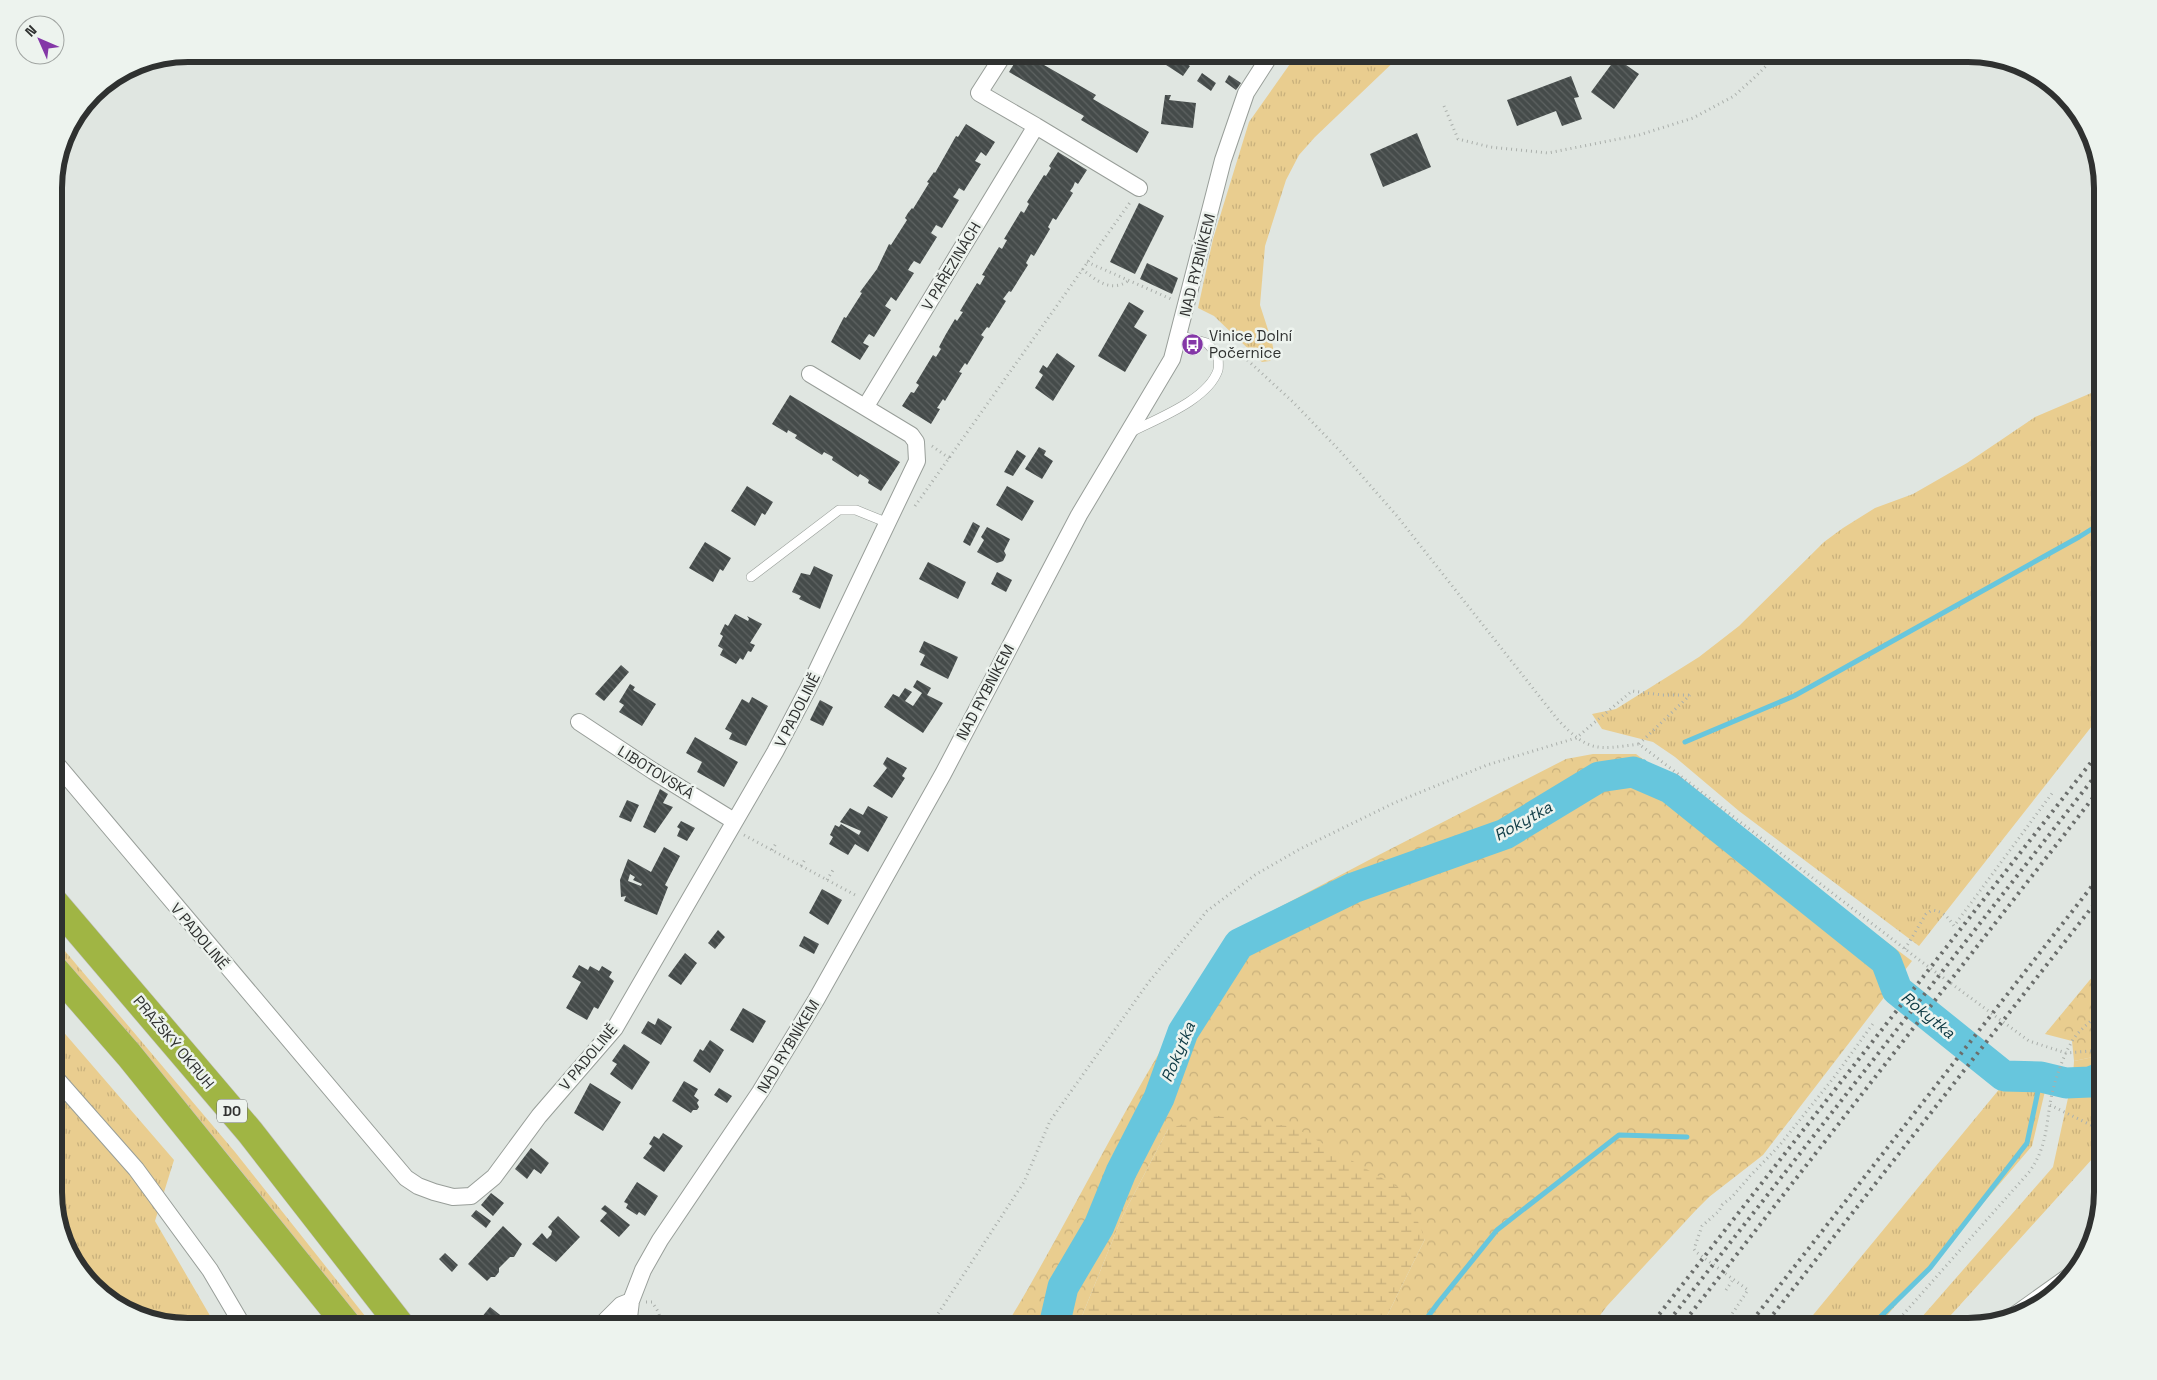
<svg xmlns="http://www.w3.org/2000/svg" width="2157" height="1380" font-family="'Space Grotesk',sans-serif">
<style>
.grass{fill:url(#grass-tufts)}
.forest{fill:url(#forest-crowns)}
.wetland{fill:url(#wetland-marsh)}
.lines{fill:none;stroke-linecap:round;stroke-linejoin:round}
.stream{stroke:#67c6dd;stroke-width:5}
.river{stroke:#67c6dd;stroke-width:31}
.building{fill:url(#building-back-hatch);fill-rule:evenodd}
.lane-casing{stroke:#989e99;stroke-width:10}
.street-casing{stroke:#989e99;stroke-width:18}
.highway-casing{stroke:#c1c1c1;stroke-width:29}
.path{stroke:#aaafab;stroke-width:3;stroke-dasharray:1 4;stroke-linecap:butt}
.lane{stroke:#fff;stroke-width:9}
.street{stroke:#fff;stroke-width:16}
.highway{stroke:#a0b544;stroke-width:28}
.rail{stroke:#6b6e6c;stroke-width:4;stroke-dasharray:2.5 5;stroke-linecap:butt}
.labels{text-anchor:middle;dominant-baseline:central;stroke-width:5;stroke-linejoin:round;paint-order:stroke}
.shield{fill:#edf3ee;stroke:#686b69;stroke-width:1}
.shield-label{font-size:14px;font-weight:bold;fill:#2f3130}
.street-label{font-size:15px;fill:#2f3130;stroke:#edf3ee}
.poi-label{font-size:15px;fill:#2f3130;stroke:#edf3ee;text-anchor:start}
.water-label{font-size:16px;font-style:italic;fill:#0c3943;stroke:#edf3ee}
.rim{fill:none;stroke:#2f3130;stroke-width:6}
</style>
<defs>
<pattern id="grass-tufts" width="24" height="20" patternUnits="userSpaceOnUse" patternTransform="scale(1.25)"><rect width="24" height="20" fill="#e9cd8f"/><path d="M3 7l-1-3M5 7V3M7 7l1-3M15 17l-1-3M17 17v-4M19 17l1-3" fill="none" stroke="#c8b07c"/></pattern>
<pattern id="forest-crowns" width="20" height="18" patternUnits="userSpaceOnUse" patternTransform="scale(1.25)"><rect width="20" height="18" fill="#e9cd8f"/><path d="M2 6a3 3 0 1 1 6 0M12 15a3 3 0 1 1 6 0" fill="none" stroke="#c8b07c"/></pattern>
<pattern id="wetland-marsh" width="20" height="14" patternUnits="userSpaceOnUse" patternTransform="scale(1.25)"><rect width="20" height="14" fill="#e9cd8f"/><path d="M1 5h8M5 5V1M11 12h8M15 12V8" fill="none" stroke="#c8b07c"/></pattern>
<pattern id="building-back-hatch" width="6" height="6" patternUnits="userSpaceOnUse" patternTransform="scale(1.25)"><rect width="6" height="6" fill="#454b4a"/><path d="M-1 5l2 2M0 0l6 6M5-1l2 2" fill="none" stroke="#5e6362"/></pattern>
</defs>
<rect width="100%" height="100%" fill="#e0e6e1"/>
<!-- grass -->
<path class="grass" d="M1297,54H1402L1315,137L1299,155L1286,180L1265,246L1260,305L1272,342L1274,353L1270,361L1262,362L1214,316L1198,308L1213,239L1249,122Z
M2103,388V712L1919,946L1739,811L1675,757L1653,742L1602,729L1592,714L1616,709L1699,657L1739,626L1824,542L1843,528L1875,508L1913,494L1967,463L2035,417Z
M54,938L235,1152L373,1326H364L230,1157L54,950Z
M54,1021L174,1160L155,1221L216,1326H188L114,1304L72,1259L54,1200Z
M2103,1055V1147L1941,1326H1914L2053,1167L2073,1075L2074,1061Z
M2020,1064L2050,1070L2032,1146L1878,1326H1804Z"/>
<!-- forest -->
<path class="forest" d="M1593,754H1636L1912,961L1763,1155L1709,1197L1696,1210L1607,1306L1592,1326H1382L1425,1239L1168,1129L1122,1217L1078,1326H1006C1068,1223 1120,1114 1184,1012C1203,981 1219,946 1248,924L1369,860L1566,759Z
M2103,964V1055L2074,1061L2072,1041L2045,1034Z"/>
<!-- wetland -->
<path class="wetland" d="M1212,1115L1294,1127L1406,1192L1425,1239L1382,1326H1078L1122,1217L1168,1129Z"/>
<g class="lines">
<!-- stream -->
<path class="stream" d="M1685,742L1794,696L2079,537L2103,522
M1633,772L1644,762
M1421,1326L1438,1303L1497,1230L1619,1135L1687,1137
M1871,1326L1930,1268L2027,1143L2041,1077"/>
<!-- river -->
<path class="river" d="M1054,1326L1063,1287L1099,1226L1121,1172L1159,1098L1183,1032L1239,944L1353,888L1505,834L1599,777L1633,772L1670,788L1886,961L1897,990L2004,1076L2041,1077L2066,1083L2090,1082L2103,1077"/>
</g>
<!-- building -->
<path class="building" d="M1020,54H1025L1096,95L1093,99L1149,132L1137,153L1081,120L1084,116L1009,72Z
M1169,54H1172L1190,66L1183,76L1163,63Z
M1616,58L1639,74L1614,109L1591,92Z
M1202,73L1216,83L1211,91L1197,81Z
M1229,75L1241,83L1236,90L1225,82Z
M1571,76L1579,97L1574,98L1582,119L1562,126L1556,111L1517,126L1507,100Z
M1165,95H1171L1169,100L1196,103L1193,128L1161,124Z
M966,124L995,142L986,156L981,152L975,161L981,164L964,191L959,188L956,193L953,197L959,200L942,228L936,225L931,233L937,237L920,264L914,261L911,265L908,270L914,273L896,301L891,297L885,306L891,310L874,337L869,334L866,338L863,343L869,346L860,360L831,342L844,317L846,318L862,293L860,292L877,269L889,244L891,245L907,220L905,218L908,213L912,208L913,209L929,183L927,182L934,172L935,173L956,136L958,137Z
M1417,133L1431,167L1383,187L1370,154Z
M1058,152L1087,170L1078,184L1075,182L1073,187L1070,191L1073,193L1056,220L1053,218L1048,227L1050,229L1034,256L1031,254L1026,263L1028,265L1011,292L1009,291L1003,299L1006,301L989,328L987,327L981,335L984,337L967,365L965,363L959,372L962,373L945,401L943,399L937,408L940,409L931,424L902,406L911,392L914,393L919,385L916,383L933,355L936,357L941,349L939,347L946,334L955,319L957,321L963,312L960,311L977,283L980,285L985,276L982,275L999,247L1002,249L1007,240L1004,239L1021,211L1024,213L1029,204L1027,202L1044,175L1046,176L1051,168L1049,166Z
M1139,203L1164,216L1135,274L1110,262Z
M1147,263L1178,278L1172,294L1140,279Z
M1129,302L1144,311L1134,327L1147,335L1125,372L1098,356Z
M1057,353L1075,366L1053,401L1035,388L1043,375L1039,372L1043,365L1047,368Z
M790,395L900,462L881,491L868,483L869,480L865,477L860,474L858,477L832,460L833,457L824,452L822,455L795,438L797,435L793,433L788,430L787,433L772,424Z
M1039,447L1046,451L1044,455L1053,461L1042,479L1025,469Z
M1017,450L1026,456L1013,476L1004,472Z
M747,486L773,502L765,515L762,513L755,526L731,511Z
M1007,486L1034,501L1022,521L996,505Z
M973,522L980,526L970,546L963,542Z
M987,527L1010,539L1004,551L1006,555L1003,561L997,563L977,552L984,540L981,537Z
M705,542L731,558L723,571L720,569L713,582L689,568Z
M928,562L966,582L958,599L919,579Z
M814,566L833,575L820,609L799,599L801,596L792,592L801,573L810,575Z
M997,572L1012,580L1006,592L991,584Z
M735,614L748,621L749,619L747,616L762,624L750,643L755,645L751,652L748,651L743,660L740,658L736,664L720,655L723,649L718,646L723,636L720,634L725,624L728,626Z
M924,641L958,657L948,679L920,665L925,655L919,652Z
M621,665L629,672L604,701L595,694Z
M917,680L931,688L927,695L943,703L923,733L884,707L893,694L899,697L905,688L912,692L905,701L913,706L922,693L913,687Z
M630,684L635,687L633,690L656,704L642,726L619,712L624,705L619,702Z
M752,697L768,706L746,746L729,739L732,733L725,729L742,699L749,703Z
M820,700L833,707L823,726L810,720Z
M695,737L738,762L724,787L697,772L702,762L686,753Z
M887,757L907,768L902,776L905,778L892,798L873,786L887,768L883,764Z
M660,789L668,794L663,803L673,807L655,833L643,827Z
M627,800L639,805L631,822L619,817Z
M868,806L888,817L868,852L855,844L848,855L829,844L833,837L830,835L835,825L839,827L841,824L859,835L861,831L840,822L850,808L863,815Z
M681,821L695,828L687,841L677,836L680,829L677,827Z
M664,847L680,856L665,885L668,887L657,915L624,901L626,896L621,897L620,880L628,859L651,872ZM630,874L635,877L633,880L642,884L641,886L628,881Z
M822,889L842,900L828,925L809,913Z
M718,930L725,937L715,949L708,943Z
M804,936L819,944L814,954L799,946Z
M685,953L697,963L681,985L668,976Z
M579,965L588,970L590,966L599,971L602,966L612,972L609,977L614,981L598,1009L594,1007L587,1020L566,1008L581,982L572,977Z
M743,1008L766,1021L753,1043L730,1030Z
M658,1018L672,1027L661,1045L641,1033L648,1021L655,1025Z
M710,1040L724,1050L710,1073L693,1061L700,1049L703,1051Z
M624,1044L650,1062L632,1090L610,1074L617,1064L612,1061Z
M684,1081L698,1089L694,1096L699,1100L697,1103L699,1107L697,1110H693L691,1113L672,1101Z
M590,1083L621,1102L603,1131L574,1113Z
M719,1088L732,1096L727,1103L714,1095Z
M663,1133L683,1146L664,1172L643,1158L652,1146L649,1144L654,1136L659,1139Z
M531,1148L549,1163L541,1174L534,1169L527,1179L515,1169Z
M637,1182L658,1196L645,1216L639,1212L637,1215L626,1208L628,1204L624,1202Z
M491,1193L504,1203L493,1216L481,1205Z
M605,1205L630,1225L619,1237L600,1221L607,1213L601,1209Z
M476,1210L491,1221L486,1228L471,1216Z
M558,1216L580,1237L556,1262L532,1244L542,1233L547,1239L551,1235L552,1231L548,1227Z
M503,1226L522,1244L514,1257H510L499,1268V1272L495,1277H491L487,1281L468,1264Z
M445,1253L458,1265L452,1272L439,1259Z
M490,1307L514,1326H492L481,1318Z"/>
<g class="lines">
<defs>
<path id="lane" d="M1131,432C1156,419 1208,400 1218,370C1219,366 1218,359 1218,355L1207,343L1179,335
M751,577L839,510H856L888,523"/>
<path id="street" d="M1036,126L1139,188
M866,406L1036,126L979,93L1004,54
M579,722L653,771L734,821
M54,761L406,1178L418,1186L434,1192L453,1197L471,1196L494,1177L539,1116L615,1028L775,752L808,689L917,461L916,442L911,435L810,374
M54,1076L136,1169L210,1270L243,1326
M2016,1314L2075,1272
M600,1326L621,1305L631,1301
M628,1326L631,1301L643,1270L660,1240L760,1092L816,1000L943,774L1079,515L1172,359L1223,160L1246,93L1271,54"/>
<path id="highway" d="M54,902L250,1132L401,1326
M54,969L129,1055L348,1326"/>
</defs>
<!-- lane casing -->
<use href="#lane" class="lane-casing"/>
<!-- street casing -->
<use href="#street" class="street-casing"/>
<!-- highway casing -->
<use href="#highway" class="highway-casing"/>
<!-- path -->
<path class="path" d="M1444,106L1458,139L1490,147L1548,153L1639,135L1693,118L1734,96L1755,77L1778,54
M1087,262L1171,299
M1082,269C1096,280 1110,293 1128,281
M1229,355L1243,356L1293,402L1341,452L1397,516L1558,720C1589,752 1596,750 1639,744L1918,959L2029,1041L2066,1053L2103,1050
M932,446L949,458
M915,506L1131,201
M1639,744L1690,695
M744,835L857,896
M772,850L777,842
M801,866L806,858
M827,880L833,870
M1905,949L1926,914L1932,910C1944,912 1947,916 1954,926L2053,792
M2050,1105L2103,1131
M1726,1290L1732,1281
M646,1302H652L659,1313L661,1326
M930,1326L1024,1182L1050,1121L1148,983L1207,911L1255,875L1300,849L1394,803L1487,765L1576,738L1632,691L1662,695H1691
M1724,1326L1748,1290L1696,1252L1694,1249L1702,1226L1719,1211L1722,1205L1732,1197L1750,1176L1779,1146L1835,1076L1875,1021
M1893,1326L2030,1171C2047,1146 2046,1126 2051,1098C2055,1080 2062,1059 2071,1043C2078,1030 2093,1020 2103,1010"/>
<!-- lane -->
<use href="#lane" class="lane"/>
<!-- street -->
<use href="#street" class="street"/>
<!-- highway -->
<use href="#highway" class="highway"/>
<!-- rail -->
<path class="rail" d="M1650,1326L2103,747
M1665,1326L2103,766
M1681,1326L2103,785
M1748,1326L2103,872
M1764,1326L2103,893"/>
</g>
<!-- icons -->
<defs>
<symbol id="bus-disc" viewBox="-11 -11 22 22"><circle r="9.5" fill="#8437a7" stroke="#edf3ee"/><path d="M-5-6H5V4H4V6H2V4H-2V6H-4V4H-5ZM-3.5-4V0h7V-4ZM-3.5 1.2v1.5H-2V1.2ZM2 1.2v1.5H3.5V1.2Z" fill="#fff"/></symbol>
</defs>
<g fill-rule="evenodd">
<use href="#bus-disc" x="1180" y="332" width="25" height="25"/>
</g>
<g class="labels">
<!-- shield labels -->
<rect class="shield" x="217" y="1099.5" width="30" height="23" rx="4"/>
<g class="shield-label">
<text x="232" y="1111">D0</text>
</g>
<!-- street labels -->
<g class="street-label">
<text transform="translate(1197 265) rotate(-76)">NAD RYBNÍKEM</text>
<text transform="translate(951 266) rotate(-59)">V PAŘEZINÁCH</text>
<text transform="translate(985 692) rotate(-62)">NAD RYBNÍKEM</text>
<text transform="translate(797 710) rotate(-63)">V PADOLINĚ</text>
<text transform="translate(656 772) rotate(32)">LIBOTOVSKÁ</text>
<text transform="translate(200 936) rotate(50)">V PADOLINĚ</text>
<text transform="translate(174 1042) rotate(50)">PRAŽSKÝ OKRUH</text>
<text transform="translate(788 1046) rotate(-59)">NAD RYBNÍKEM</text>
<text transform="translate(588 1057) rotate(-50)">V PADOLINĚ</text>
</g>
<!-- poi labels -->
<g class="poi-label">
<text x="1209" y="335">Vinice Dolní<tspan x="1209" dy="17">Počernice</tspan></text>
</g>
<!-- water labels -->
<g class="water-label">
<text transform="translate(1523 821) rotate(-29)">Rokytka</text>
<text transform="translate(1928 1015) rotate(39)">Rokytka</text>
<text transform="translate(1178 1052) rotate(-67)">Rokytka</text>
</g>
</g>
<!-- crop -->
<path d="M0 0H2157V1380H0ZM188 62H1968A126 126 0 0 1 2094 188V1192A126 126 0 0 1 1968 1318H188A126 126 0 0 1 62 1192V188A126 126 0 0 1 188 62Z" fill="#edf3ee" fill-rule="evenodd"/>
<path class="rim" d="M188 62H1968A126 126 0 0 1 2094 188V1192A126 126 0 0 1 1968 1318H188A126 126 0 0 1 62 1192V188A126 126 0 0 1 188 62Z"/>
<!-- north arrow -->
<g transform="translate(40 40) rotate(315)"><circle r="24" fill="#edf3ee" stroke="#a1a5a2"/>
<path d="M0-4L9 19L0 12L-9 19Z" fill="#8437a7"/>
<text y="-8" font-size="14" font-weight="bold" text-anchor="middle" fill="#2f3130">N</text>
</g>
</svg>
